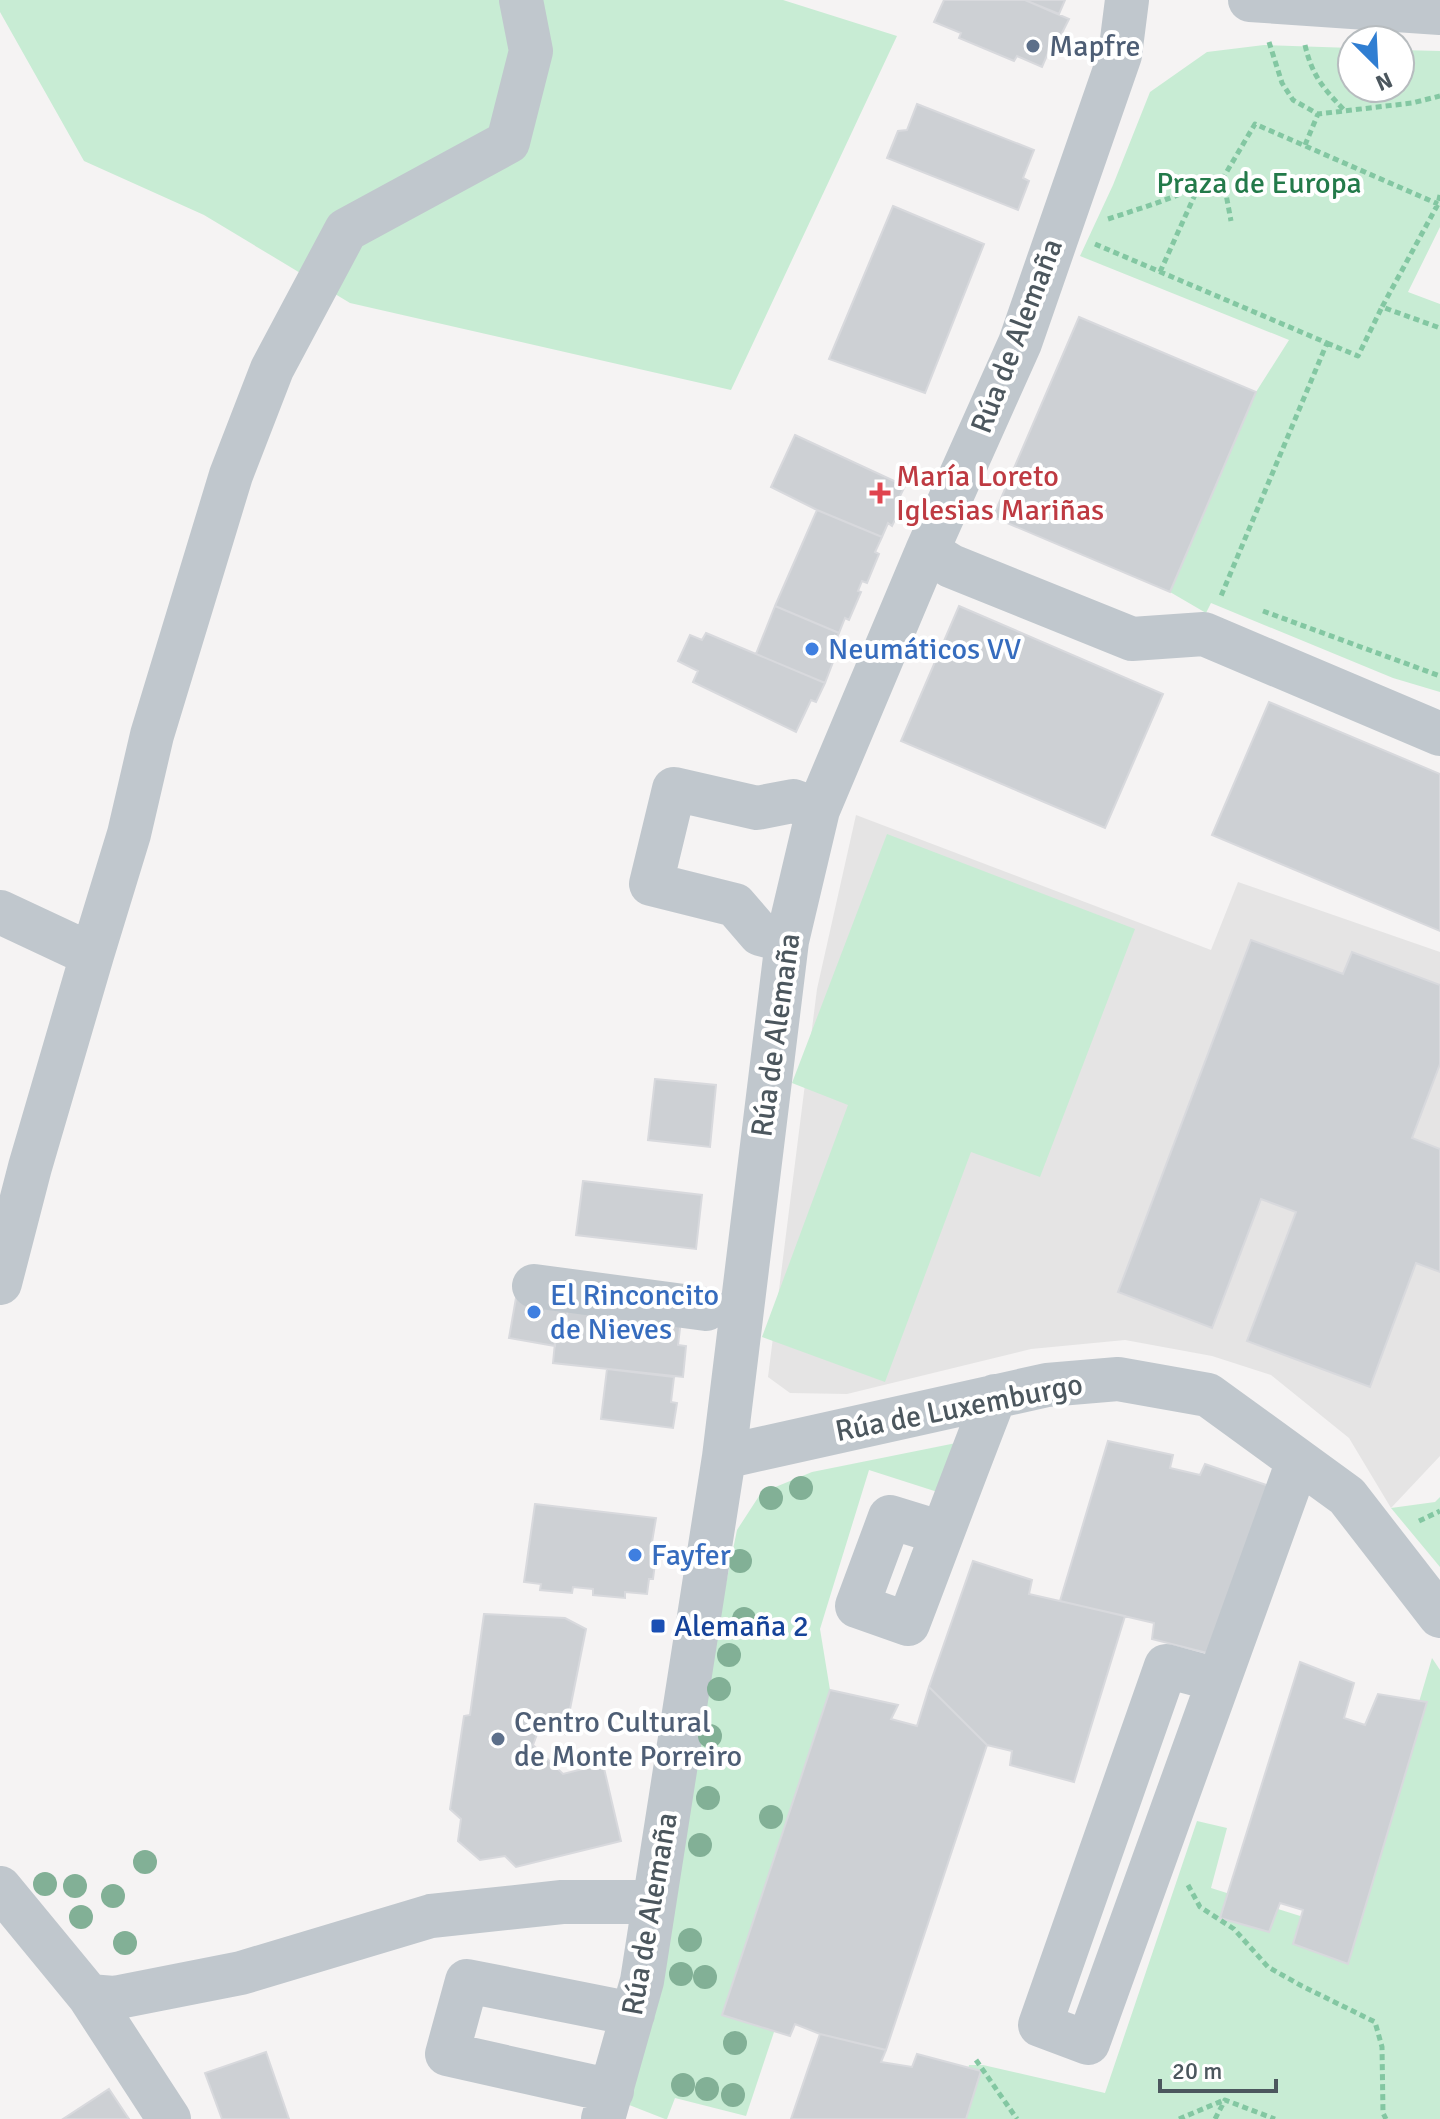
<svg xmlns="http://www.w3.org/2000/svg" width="1440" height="2119" font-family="Signika,sans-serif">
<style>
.education{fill:#e5e4e4}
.green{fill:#c8ecd4}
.building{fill:#cdd0d4;stroke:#d8d9dd;stroke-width:2}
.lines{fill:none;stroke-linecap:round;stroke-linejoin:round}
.path{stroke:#83c7a2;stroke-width:5;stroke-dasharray:6 4;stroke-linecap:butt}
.minor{stroke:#c0c7cd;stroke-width:44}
.tree{fill:#82b096}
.service-dot{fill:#5c6f8a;stroke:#fff;stroke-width:3}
.health-dot{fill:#e0444e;stroke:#fff;stroke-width:3}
.shop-dot{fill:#3f7fe0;stroke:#fff;stroke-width:3}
.transit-dot{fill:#1a4fb4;stroke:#fff;stroke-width:3}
.labels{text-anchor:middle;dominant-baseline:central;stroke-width:8;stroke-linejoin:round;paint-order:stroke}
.service-label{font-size:30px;fill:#4e5e75;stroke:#fff;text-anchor:start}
.park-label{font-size:30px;fill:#237a4a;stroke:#fff}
.street-label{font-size:30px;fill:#4c575e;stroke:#fff}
.health-label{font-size:30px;fill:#be3a42;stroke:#fff;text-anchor:start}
.shop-label{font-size:30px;fill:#366cbe;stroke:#fff;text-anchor:start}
.transit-label{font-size:30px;fill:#164399;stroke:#fff;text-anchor:start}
</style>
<rect width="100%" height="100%" fill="#f5f3f3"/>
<!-- education -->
<path class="education" d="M856,815L1211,950L1238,882L1440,952V1456L1391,1508L1349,1438L1271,1375L1212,1356L1125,1340L1031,1349L847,1394L790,1393L768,1377L817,989Z"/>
<!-- green -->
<path class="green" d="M0,0H783L897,36L731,390L350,303L204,215L84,161L0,12Z
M1264,45L1352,48V88H1400V50L1440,51V227L1408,292L1440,304V692L1393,678L1211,603L1206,613L1170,592L1256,392L1289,340L1080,256L1113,185L1150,92L1207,52Z
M887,834L1135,929L1040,1177L971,1152L885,1382L762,1337L848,1105L792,1083Z
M971,1440L950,1496L869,1470L820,1629L830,1690L723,2015L776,2026L746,2116L675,2098L667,2119H665L619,2101L737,1530L761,1493L812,1472Z
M1440,1497V1567L1391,1508L1435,1502Z
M1432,1658L1440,1670V2119H959L969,2065H983L1105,2093L1197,1821L1227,1828L1211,1888L1351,1932Z"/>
<!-- building -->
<path class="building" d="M944,0H1025L1069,19L1058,41L1054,39L1042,67L1017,56L1014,61L959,38L961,33L934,22Z
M1025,0H1065L1059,14Z
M917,104L1034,150L1023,178L1029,181L1018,210L887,158L898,131L907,130Z
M893,206L984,244L925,393L829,359Z
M1079,317L1256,392L1170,592L993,517Z
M795,435L905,486L897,502L902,505L892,526L888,523L882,537L817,510L771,487Z
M817,510L882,537L875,552L879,554L867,583L862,581L858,591L861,592L849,620L845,618L839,633L775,606Z
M775,606L839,633L827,659L833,662L825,683L756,654Z
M959,606L1163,694L1105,828L901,741Z
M706,633L825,683L816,702L811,700L796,732L693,682L698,671L678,661L690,635L702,640Z
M1269,702L1440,774V931L1212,835Z
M1251,940L1343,974L1352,952L1440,985V1064L1412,1138L1440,1149V1272L1416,1263L1370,1387L1247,1341L1296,1212L1261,1199L1212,1328L1118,1292Z
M655,1079L716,1085L710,1147L648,1140Z
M583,1181L702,1195L696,1249L576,1235Z
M517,1292L569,1299L565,1333L556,1332L555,1346L509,1338Z
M569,1299L682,1312L678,1345L686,1346L683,1377L553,1363L556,1332L565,1333Z
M607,1369L674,1377L671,1402L677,1403L673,1428L601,1419Z
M1108,1441L1173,1455L1170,1468L1200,1475L1205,1464L1269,1486L1215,1655L1152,1639L1154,1623L1060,1601Z
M535,1504L656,1518L650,1554L656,1555L653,1579H649L647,1594L625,1592V1598L593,1595V1589L573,1587L572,1593L540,1590L541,1584L524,1582Z
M973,1561L1032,1580L1029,1594L1125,1616L1074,1782L1010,1765L1012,1751L987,1745L929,1687Z
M484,1614L565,1618L586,1629L565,1734L539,1729L533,1745L563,1774L603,1764L621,1841L516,1867L505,1856L480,1860L458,1841L461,1819L450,1809L464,1716L470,1715Z
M1300,1662L1354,1683L1344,1718L1365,1725L1378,1694L1427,1702L1348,1964L1293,1944L1303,1910L1280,1903L1269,1932L1220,1918Z
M929,1687L987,1745L886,2050L820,2034L795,2024L790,2036L722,2015L830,1690L898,1705L891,1719L917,1726Z
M820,2034L886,2050L881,2062L912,2067L917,2054L981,2071L966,2119H791Z
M266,2052L289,2119H222L205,2073Z
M109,2089L129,2119H63Z"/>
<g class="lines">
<!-- path -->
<path class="path" d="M1269,42L1282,83L1293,100L1318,114L1412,103L1440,96
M1305,45C1312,76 1324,89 1345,111
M1305,145L1318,114
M1223,178L1231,221
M1440,195L1438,204L1382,307L1440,328
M1108,219L1154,204L1223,178L1255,124L1438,204
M1095,244L1327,343L1221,596
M1160,272L1198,188
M1327,343L1358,356L1382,307
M1263,611L1440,676
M1419,1521L1440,1511
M1188,1885L1200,1907L1234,1929L1268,1967L1302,1986L1375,2022L1382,2047L1383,2113L1386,2119
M976,2060L1017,2119
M1179,2119L1224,2100
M1215,2119L1225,2100L1275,2119"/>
<!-- minor -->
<path class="minor" d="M1250,0L1440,13
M927,551L951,566L1132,639L1204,634L1440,734
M0,912L92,955
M787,941L760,934L735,905L651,884L674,789L757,808L793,801L818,810
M0,1283L30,1167L92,955L129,834L152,735L231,475L272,369L346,230L508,142L531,51L521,0
M534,1286L706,1309
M724,1457L1047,1385L1118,1379L1208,1395L1347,1496L1440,1616
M942,1533L890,1517L857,1606L908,1624C937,1548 965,1472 995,1396
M1218,1680L1166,1666L1040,2025L1088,2043L1298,1461
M0,1888L89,1996L169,2119
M89,1996L114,1998L241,1973L431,1916L562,1902H654
M612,2091L447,2054L467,1981L633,2014
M603,2119L642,1981L724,1457L787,941L818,810L927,551L1020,343L1120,55L1127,0"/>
</g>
<!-- trees -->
<g class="tree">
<circle cx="801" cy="1488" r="12"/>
<circle cx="771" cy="1498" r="12"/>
<circle cx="740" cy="1561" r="12"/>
<circle cx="744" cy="1619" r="12"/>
<circle cx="729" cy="1655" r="12"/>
<circle cx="719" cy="1689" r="12"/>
<circle cx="710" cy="1736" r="12"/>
<circle cx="708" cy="1798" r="12"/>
<circle cx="771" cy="1817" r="12"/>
<circle cx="700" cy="1845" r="12"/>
<circle cx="145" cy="1862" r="12"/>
<circle cx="45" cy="1884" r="12"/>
<circle cx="75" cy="1886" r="12"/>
<circle cx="113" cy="1896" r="12"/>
<circle cx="81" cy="1917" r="12"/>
<circle cx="690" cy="1940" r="12"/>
<circle cx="125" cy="1943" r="12"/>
<circle cx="681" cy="1974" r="12"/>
<circle cx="705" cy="1977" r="12"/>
<circle cx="735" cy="2043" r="12"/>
<circle cx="683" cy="2085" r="12"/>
<circle cx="707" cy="2089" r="12"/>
<circle cx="733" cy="2095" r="12"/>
</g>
<!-- markers -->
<g class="service-dot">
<circle cx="1033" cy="46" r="8"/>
<circle cx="498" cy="1739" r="8"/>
</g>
<path class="health-dot" d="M876 481h8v8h8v8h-8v8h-8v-8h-8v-8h8z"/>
<g class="shop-dot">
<circle cx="812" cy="649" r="8"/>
<circle cx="534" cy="1312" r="8"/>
<circle cx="635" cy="1555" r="8"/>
</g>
<rect class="transit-dot" x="650" y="1618" width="16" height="16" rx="4"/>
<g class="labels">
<!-- service labels -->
<g class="service-label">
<text x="1049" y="46">Mapfre</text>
<text x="514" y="1722">Centro Cultural<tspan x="514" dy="34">de Monte Porreiro</tspan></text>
</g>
<!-- park labels -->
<g class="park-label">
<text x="1259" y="183">Praza de Europa</text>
</g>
<!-- street labels -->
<g class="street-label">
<text transform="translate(1017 336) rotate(-69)">Rúa de Alemaña</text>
<text transform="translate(776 1035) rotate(-82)">Rúa de Alemaña</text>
<text transform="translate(959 1408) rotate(-11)">Rúa de Luxemburgo</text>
<text transform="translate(650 1914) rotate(-80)">Rúa de Alemaña</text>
</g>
<!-- health labels -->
<g class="health-label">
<text x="896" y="476">María Loreto<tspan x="896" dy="34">Iglesias Mariñas</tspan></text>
</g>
<!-- shop labels -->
<g class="shop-label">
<text x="828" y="649">Neumáticos VV</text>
<text x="550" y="1295">El Rinconcito<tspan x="550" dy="34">de Nieves</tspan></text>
<text x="651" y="1555">Fayfer</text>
</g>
<!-- transit labels -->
<g class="transit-label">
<text x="674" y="1626">Alemaña 2</text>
</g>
</g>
<!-- north arrow -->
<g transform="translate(1376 64) rotate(156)"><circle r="38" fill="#ffffff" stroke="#b7bcbf" stroke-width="2"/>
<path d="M0-6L14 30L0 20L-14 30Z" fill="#307ed2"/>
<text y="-12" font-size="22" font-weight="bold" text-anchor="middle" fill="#4c575e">N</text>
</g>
<!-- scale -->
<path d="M1160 2079v12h116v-12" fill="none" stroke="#4c575e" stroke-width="4"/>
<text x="1172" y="2079" font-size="24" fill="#4c575e" stroke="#ffffff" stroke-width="6" paint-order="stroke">20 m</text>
</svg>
